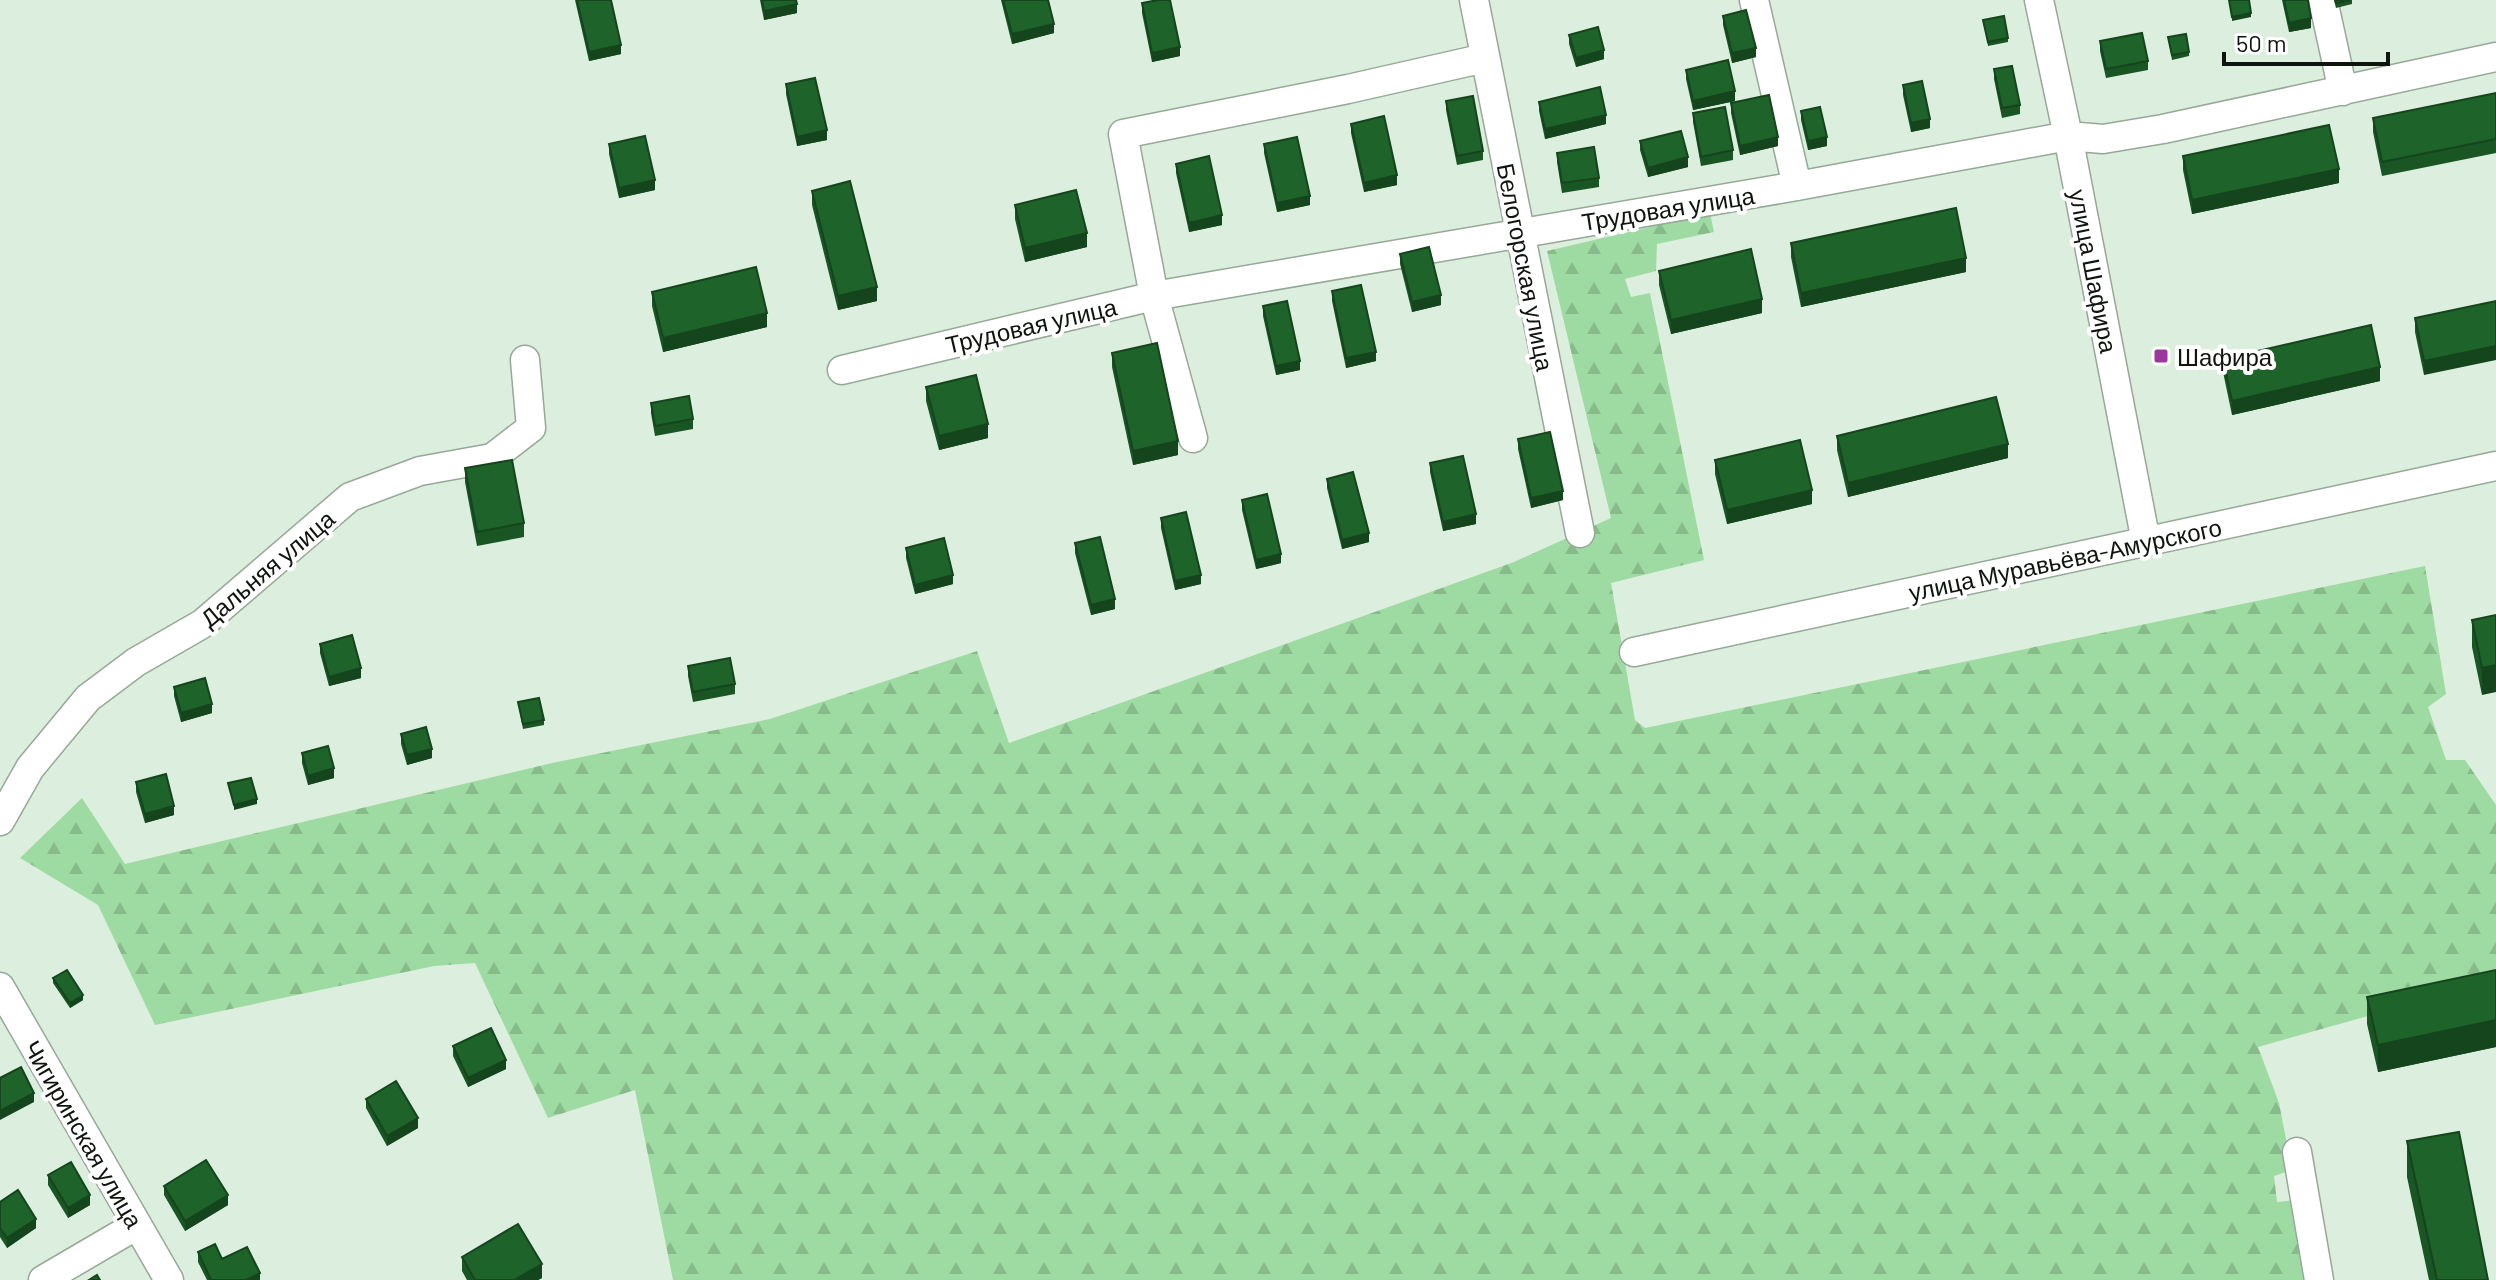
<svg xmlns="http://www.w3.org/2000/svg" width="2496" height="1280" font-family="Barlow,sans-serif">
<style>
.forest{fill:url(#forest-firs)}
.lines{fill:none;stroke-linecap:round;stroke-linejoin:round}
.minor-casing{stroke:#97a898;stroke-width:31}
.minor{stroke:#fff;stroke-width:28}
.wall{fill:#1a5524}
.shaded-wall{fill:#15451d}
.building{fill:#1e632a;stroke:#15451d;stroke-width:2}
.poi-dot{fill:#9b389e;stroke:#fff;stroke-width:3}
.labels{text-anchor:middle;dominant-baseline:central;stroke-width:8;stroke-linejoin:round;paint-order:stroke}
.street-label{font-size:24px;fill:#0e140e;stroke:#fff}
.poi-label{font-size:24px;fill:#0e140e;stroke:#fff;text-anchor:start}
</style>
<defs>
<pattern id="forest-firs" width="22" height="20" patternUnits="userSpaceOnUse" patternTransform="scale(2)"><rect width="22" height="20" fill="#9edba2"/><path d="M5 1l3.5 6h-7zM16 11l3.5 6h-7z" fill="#87bb8a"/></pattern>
</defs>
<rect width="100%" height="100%" fill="#dceedd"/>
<!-- forest -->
<path class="forest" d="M1710,213L1714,232L1657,244L1656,271L1625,279L1631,297L1650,293L1704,560L1611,583L1635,720L1645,728L2425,566L2446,694L2428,707L2446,760H2465L2496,805V980L2258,1047L2279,1103L2292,1170L2274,1176L2277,1202L2297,1200L2309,1280H673L635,1090L548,1118L475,963L434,966L155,1025L98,905L20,858L82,798L125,864L552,763L770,719L977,651L1009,743L1514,562L1611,518L1547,251Z"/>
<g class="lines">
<defs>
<path id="minor" d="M1474,0L1580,533
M1754,0L1797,186
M2039,0L2068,136L2146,542
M2323,0L2343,91
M842,370L1154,296L1797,186L2068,136L2103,139L2163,129L2496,57
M1193,438L1154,296L1123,134L1348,89L1485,58
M1634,652L2496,466
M0,821L30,768L88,698L136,662L202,624L350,497L420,471L492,458L531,428L525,360
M0,987L169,1280
M2297,1152L2319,1280
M43,1280L137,1225"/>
</defs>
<!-- minor casing -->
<use href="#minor" class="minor-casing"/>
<!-- minor -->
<use href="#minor" class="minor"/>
</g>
<!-- wall -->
<path class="wall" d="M575,0H611L621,54L589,61Z
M760,0H796L797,13L764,20Z
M1001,0H1048L1054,33L1012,44Z
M2282,0H2308L2311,28L2289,32Z
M2334,0H2352V4L2336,8Z
M1142,3L1180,56L1152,62L1142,13Z
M1723,16L1756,57L1732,63L1723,25Z
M1983,20L2008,38V42L1988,46Z
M1569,35L1604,59L1576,67L1569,44Z
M2168,37L2189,52V56L2172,60Z
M2100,41L2148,61V70L2106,78L2100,51Z
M1994,69L2020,105V114L2002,118L1994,79Z
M1686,70L1735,101L1693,110L1686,79Z
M786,84L827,140L797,146L786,94Z
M1903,85L1930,128L1911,132L1903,95Z
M2496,93V153L2382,176L2373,132V118Z
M1446,101L1483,151V160L1457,165L1446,110Z
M1539,102L1606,124L1545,139L1539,111Z
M1731,103L1778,146L1740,155L1731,113Z
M1801,111L1827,146L1808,150L1801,120Z
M1693,113L1733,150V160L1701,166L1693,122Z
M1351,124L1397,185L1364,192L1351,133Z
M1640,141L1688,167L1648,177L1640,150Z
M609,144L655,190L619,198L609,154Z
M1264,144L1310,205L1277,212L1264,153Z
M1557,153L1599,178V187L1562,193L1557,162Z
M2183,156L2339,183L2192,214L2183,170Z
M1176,164L1222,225L1189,232L1176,173Z
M812,191L877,301L838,310L812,205Z
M1015,205L1087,247L1025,262L1015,219Z
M1791,243L1966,272L1801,307L1791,257Z
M1400,254L1441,305L1412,312L1400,264Z
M1659,271L1762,313L1671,334L1659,285Z
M1332,291L1376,361L1346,368L1332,301Z
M652,292L767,327L663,352L652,306Z
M2496,301L2424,375L2415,332V318Z
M1263,306L1300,370L1276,375L1263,316Z
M1112,353L1178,455L1133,465L1112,367Z
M2223,359L2380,381L2232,415L2223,372Z
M926,387L988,438L939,450L926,401Z
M651,403L693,419V429L655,436L651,413Z
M1837,436L2008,458L1848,497L1837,450Z
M1518,439L1563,500L1531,508L1518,449Z
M1715,460L1812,504L1727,524L1715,474Z
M1430,463L1476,524L1443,531L1430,472Z
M465,468L524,523V537L477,546L465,482Z
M1327,479L1369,542L1342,549L1327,488Z
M1242,500L1281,563L1256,569L1242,510Z
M1161,518L1201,584L1175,590L1161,528Z
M1075,543L1115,609L1091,615L1075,553Z
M906,548L953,584L915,594L906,558Z
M2496,615L2482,695L2472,647V620Z
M320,644L361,678L329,686L320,653Z
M688,666L735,684V694L693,702L688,676Z
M174,687L212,713L181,722L174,696Z
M518,702L544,720V725L523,729Z
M401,734L432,758L407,765L401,744Z
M302,753L334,778L308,785L302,763Z
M136,782L174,815L145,823L136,792Z
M2496,970V1047L2378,1072L2367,1024V997Z
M53,978L83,1000L70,1008L53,983Z
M453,1046L506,1069L468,1087L453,1056Z
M366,1099L418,1128L387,1146L366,1108Z
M2407,1141L2488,1280H2429L2407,1177Z
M48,1175L90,1205L68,1218L48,1185Z
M164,1186L228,1205L185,1231L164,1195Z
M0,1202L36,1228L7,1248L0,1237Z
M198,1252L222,1259L260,1280H207L198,1262Z
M462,1257L542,1278L538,1280H467L462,1271Z"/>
<!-- shaded-wall -->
<path class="shaded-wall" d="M797,4V13L764,20V11Z
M2251,13V17L2232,21V17Z
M2311,18V28L2289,32V23Z
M1054,24V33L1012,44V34Z
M621,45V54L589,61V52Z
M1180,47V56L1152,62V53Z
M1756,48V57L1732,63V53Z
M1604,50V59L1576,67V58Z
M1735,91V101L1693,110V101Z
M1606,115V124L1545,139V129Z
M1930,119V128L1911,132V123Z
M827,130V140L797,146V137Z
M1778,137V146L1740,155V146Z
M1827,137V146L1808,150V141Z
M1688,157V167L1648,177V168Z
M2339,169V183L2192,214V200Z
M1397,175V185L1364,192V183Z
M655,180V190L619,198V188Z
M1310,196V205L1277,212V203Z
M1222,215V225L1189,232V223Z
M1087,233V247L1025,262V248Z
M1966,258V272L1801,307V293Z
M877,287V301L838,310V296Z
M1441,295V305L1412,312V302Z
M1762,299V313L1671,334V320Z
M767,313V327L663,352V338Z
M2496,346V360L2424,375V361Z
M1376,352V361L1346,368V358Z
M1300,361V370L1276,375V366Z
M2380,367V381L2232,415V401Z
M988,424V438L939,450V436Z
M1178,441V455L1133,465V451Z
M2008,444V458L1848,497V483Z
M1812,490V504L1727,524V510Z
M1563,491V500L1531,508V498Z
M1476,514V524L1443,531V522Z
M1369,533V542L1342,549V540Z
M1281,554V563L1256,569V560Z
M953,575V584L915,594V585Z
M1201,575V584L1175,590V581Z
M1115,599V609L1091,615V605Z
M2496,665V692L2482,695V668Z
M361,668V678L329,686V677Z
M212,704V713L181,722V713Z
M432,749V758L407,765V755Z
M334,768V778L308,785V776Z
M257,799V804L234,810V805Z
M174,806V815L145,823V814Z
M83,995V1000L70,1008V1003Z
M2496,1020V1047L2378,1072V1045Z
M506,1060V1069L468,1087V1078Z
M34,1093V1102L0,1120V1111Z
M418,1118V1128L387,1146V1136Z
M90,1195V1205L68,1218V1208Z
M228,1195V1205L185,1231V1221Z
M36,1219V1228L7,1248V1238Z
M542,1264V1278L538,1280H514Z
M260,1273V1280H246Z"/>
<!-- building -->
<path class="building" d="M577,0H611L621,45L589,52Z
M762,0H796L797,4L764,11Z
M1003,0H1048L1054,24L1012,34Z
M1158,0H1170L1180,47L1152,53L1142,3Z
M2229,0H2249L2251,13L2232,17Z
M2284,0H2308L2311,18L2289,23Z
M2335,0H2350L2336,3Z
M1746,10L1756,48L1732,53L1723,16Z
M2004,16L2008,38L1988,42L1983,20Z
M1598,27L1604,50L1576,58L1569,35Z
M2142,33L2148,61L2106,69L2100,41Z
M2186,34L2189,52L2172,55L2168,37Z
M1728,60L1735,91L1693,101L1686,70Z
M2012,66L2020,105L2002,108L1994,69Z
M815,78L827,130L797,137L786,84Z
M1922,81L1930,119L1911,123L1903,85Z
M1600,87L1606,115L1545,129L1539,102Z
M2496,93V139L2382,162L2373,118Z
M1769,95L1778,137L1740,146L1731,103Z
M1473,96L1483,151L1457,156L1446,101Z
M1725,107L1733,150L1701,157L1693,113Z
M1820,107L1827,137L1808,141L1801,111Z
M1384,116L1397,175L1364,183L1351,124Z
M2329,125L2339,169L2192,200L2183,156Z
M1681,131L1688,157L1648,168L1640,141Z
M645,136L655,180L619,188L609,144Z
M1297,137L1310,196L1277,203L1264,144Z
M1594,147L1599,178L1562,183L1557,153Z
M1209,156L1222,215L1189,223L1176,164Z
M850,181L877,287L838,296L812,191Z
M1076,190L1087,233L1025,248L1015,205Z
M1956,208L1966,258L1801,293L1791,243Z
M1429,247L1441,295L1412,302L1400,254Z
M1751,249L1762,299L1671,320L1659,271Z
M756,267L767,313L663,338L652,292Z
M1361,285L1376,352L1346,358L1332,291Z
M1287,301L1300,361L1276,366L1263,306Z
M2496,301V346L2424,361L2415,318Z
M2371,325L2380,367L2232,401L2223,359Z
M1157,343L1178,441L1133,451L1112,353Z
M976,375L988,424L939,436L926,387Z
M689,396L693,419L655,426L651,403Z
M1996,397L2008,444L1848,483L1837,436Z
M1550,432L1563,491L1531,498L1518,439Z
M1800,440L1812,490L1727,510L1715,460Z
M1463,456L1476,514L1443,522L1430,463Z
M512,460L524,523L477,532L465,468Z
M1353,472L1369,533L1342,540L1327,479Z
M1267,494L1281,554L1256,560L1242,500Z
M1186,512L1201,575L1175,581L1161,518Z
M1100,537L1115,599L1091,605L1075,543Z
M944,538L953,575L915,585L906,548Z
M2496,615V665L2482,668L2472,620Z
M352,635L361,668L329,677L320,644Z
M730,658L735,684L693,692L688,666Z
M205,678L212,704L181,713L174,687Z
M539,698L544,720L523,724L518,702Z
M426,727L432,749L407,755L401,734Z
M328,746L334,768L308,776L302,753Z
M166,774L174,806L145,814L136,782Z
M251,778L257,799L234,805L228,783Z
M67,970L83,995L70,1003L53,978Z
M2496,970V1020L2378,1045L2367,997Z
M491,1028L506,1060L468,1078L453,1046Z
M21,1067L34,1093L0,1111V1078Z
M396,1081L418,1118L387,1136L366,1099Z
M2459,1132L2488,1280H2437L2407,1141Z
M206,1160L228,1195L185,1221L164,1186Z
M71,1162L90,1195L68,1208L48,1175Z
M18,1190L36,1219L7,1238L0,1228V1202Z
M518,1224L542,1264L514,1280H475L462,1257Z
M215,1244L222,1259L247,1247L260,1273L246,1280H211L198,1252Z
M97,1275L100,1280H89Z"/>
<!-- markers -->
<rect class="poi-dot" x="2153" y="348" width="16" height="16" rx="4"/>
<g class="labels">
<!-- street labels -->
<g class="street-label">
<text transform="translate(1668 208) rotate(-9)">Трудовая улица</text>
<text transform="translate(1526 267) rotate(79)">Белогорская улица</text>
<text transform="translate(2094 271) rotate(79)">улица Шафира</text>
<text transform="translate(1031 325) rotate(-13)">Трудовая улица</text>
<text transform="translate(2065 559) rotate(-12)">улица Муравьёва-Амурского</text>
<text transform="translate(267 568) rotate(-40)">Дальняя улица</text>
<text transform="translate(84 1134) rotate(60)">Чигиринская улица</text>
</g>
<!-- poi labels -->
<g class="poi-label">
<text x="2177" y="356">Шафира</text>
</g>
</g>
<!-- scale -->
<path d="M2224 52v12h164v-12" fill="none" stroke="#0e140e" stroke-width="4"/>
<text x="2236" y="52" font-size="24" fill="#0e140e" stroke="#ffffff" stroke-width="6" paint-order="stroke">50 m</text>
</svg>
